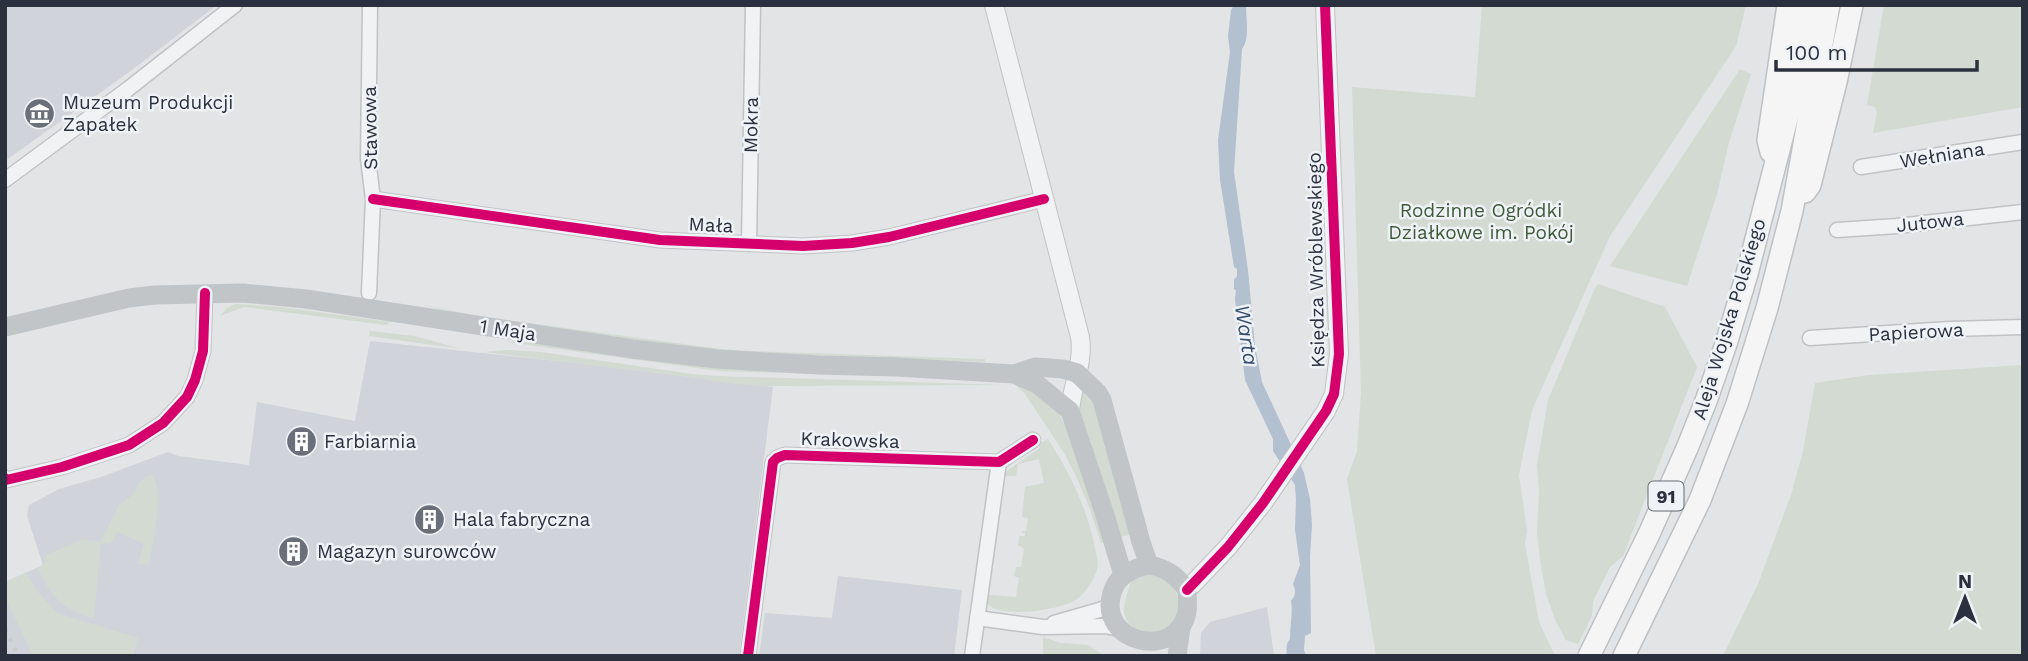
<svg xmlns="http://www.w3.org/2000/svg" width="2028" height="661" font-family="'Work Sans',sans-serif">
<style>
.built{fill:#d0d3d9}
.green{fill:#d2dad2}
.water{fill:#b2c0d0}
.lines{fill:none;stroke-linecap:round;stroke-linejoin:round}
.minor-casing{stroke:#c0c2c4;stroke-width:17}
.tertiary-casing{stroke:#c0c2c4;stroke-width:20}
.primary-casing{stroke:#bec1c4;stroke-width:24}
.minor{stroke:#f0f2f3;stroke-width:14}
.tertiary{stroke:#f0f2f3;stroke-width:18}
.secondary{stroke:#c2c5c8;stroke-width:19}
.primary{stroke:#f5f5f6;stroke-width:21}
.rail{stroke:#cacbcd;stroke-width:4.5;stroke-dasharray:3.5 7;stroke-linecap:butt}
.cycleway-casing{stroke:#eff2f6;stroke-width:15}
.cycleway{stroke:#d6006c;stroke-width:10}
.labels{text-anchor:middle;dominant-baseline:central;stroke-width:5;stroke-linejoin:round;paint-order:stroke}
.shield{fill:#eff2f6;stroke:#656a75;stroke-width:2}
.shield-label{font-size:18px;font-weight:bold;fill:#2a303e}
.poi-label{font-size:19px;fill:#2a303e;stroke:#eff2f6;text-anchor:start}
.street-label{font-size:19px;fill:#2a303e;stroke:#eff2f6}
.park-label{font-size:19px;fill:#3d5938;stroke:#eff2f6}
.water-label{font-size:21px;font-style:italic;fill:#364e6f;stroke:#eff2f6}
</style>
<rect width="100%" height="100%" fill="#e2e4e6"/>
<!-- built -->
<path class="built" d="M5,5H217L132,70L5,161Z
M370,341L585,364L773,387L739,656H5V582L43,565L27,516L29,505L59,489L101,477L168,452L178,456L249,465L257,402L355,421Z
M838,576L962,590L954,656H759L765,613L832,618Z
M1267,607L1274,656H1200L1201,633L1210,622Z"/>
<!-- green -->
<path class="green" d="M1482,5H1746L1736,46L1610,236L1532,410L1519,475L1527,531L1525,544L1539,622L1555,656H1376L1347,479L1357,451L1361,392L1352,87L1475,97Z
M1884,5H2023V107L1873,133L1877,112L1875,107L1867,105Z
M1740,69L1751,74L1729,142L1717,194L1687,286L1610,266Z
M1598,284L1665,307L1697,367L1623,556L1610,567L1593,601L1592,616L1578,644L1566,640L1556,622L1546,594L1540,559L1537,532L1539,491L1537,465L1548,400L1595,288Z
M236,304L281,307L390,322L386,325L244,307L220,316L227,308Z
M419,304L483,317L721,349L750,351L985,359V362L723,352L473,317Z
M370,331L415,336L461,349L369,336Z
M517,341L881,375L880,376L719,371L506,342Z
M507,350L541,352L692,374L720,376L1003,385L763,386L723,383L697,378L484,352Z
M2023,365V656H1723L1758,584L1791,495L1803,451L1815,383L1869,375Z
M1012,382L1024,384L1059,413L1065,425L1105,542L1101,543L1090,509L1076,476L1064,453L1025,394Z
M1080,384L1096,402L1132,534L1120,537L1078,411Z
M1048,439C1070,473 1087,508 1095,548C1096,555 1099,562 1097,569C1095,578 1084,595 1076,600C1059,610 1002,619 988,604L989,595L1016,597L1019,578L1014,576L1016,567H1021L1024,549L1018,545L1019,536H1025V533H1022V531H1026L1028,518L1022,517L1025,487L1044,483L1039,459L1018,464L1016,476H1004V473L1040,448L1039,444Z
M152,475C165,491 152,545 149,565L138,563L144,544L118,532L110,544L101,543L94,618C62,611 51,595 37,568L45,564L46,555L83,539L100,542L119,505L134,494L139,483L145,477Z
M1144,572C1150,574 1160,575 1165,579C1182,591 1185,621 1163,631C1156,634 1144,631 1135,631C1116,611 1126,603 1131,580Z
M26,573L38,592L57,613L138,638L133,656H33L5,597V582Z
M1043,637L1061,643L1088,645L1105,656H1043Z"/>
<!-- water -->
<path class="water" d="M1234,5H1246C1246,19 1250,39 1242,49L1234,172L1248,270L1255,346L1262,382L1304,473L1310,499L1312,525L1310,556L1311,633L1305,636L1304,650L1306,656H1287C1286,650 1286,643 1290,639C1290,626 1293,613 1291,601C1296,595 1296,591 1293,584L1300,565L1295,530L1296,500L1295,485L1273,451V439L1245,380L1235,299L1236,290L1234,289V280L1237,276V269L1234,267L1220,180L1218,140L1230,52L1228,36L1231,10Z"/>
<g class="lines">
<defs>
<path id="minor" d="M1861,167L2023,142
M5,180L128,89L235,5
M373,199L660,240L803,246L852,243L889,237L1044,199
M1837,230L1897,226L2023,212
M749,244L753,5
M369,293L373,199L368,159L370,5
M1810,338L1950,329L2023,327
M5,478L6,480L62,467L129,445L163,423L187,397L195,380L203,351L205,293
M977,618L1043,627L1106,626L1119,629
M1054,623L1103,609L1110,604
M748,656L773,462L777,458L785,455L999,462L1033,440
M972,656L999,462"/>
<path id="tertiary" d="M994,5L1080,337C1084,363 1072,385 1070,411
M1187,590L1228,547L1263,503L1326,411L1334,394L1339,354L1325,5"/>
<path id="primary" d="M1771,152L1768,140L1788,5
M1805,192L1810,185L1836,82L1852,5
M1589,656L1649,534L1688,446L1706,401L1726,344L1747,274L1789,111L1808,5
M1624,656L1700,500L1737,404L1767,308L1792,211L1829,5"/>
</defs>
<!-- minor casing -->
<use href="#minor" class="minor-casing"/>
<!-- tertiary casing -->
<use href="#tertiary" class="tertiary-casing"/>
<!-- primary casing -->
<use href="#primary" class="primary-casing"/>
<!-- minor -->
<use href="#minor" class="minor"/>
<!-- tertiary -->
<use href="#tertiary" class="tertiary"/>
<!-- secondary -->
<path class="secondary" d="M5,327L129,298L155,295L243,293L306,299L633,349L717,359L819,365L896,367L1014,374L1035,367L1063,369L1077,373L1098,393L1102,400L1141,542L1149,565
M1014,374L1037,384L1070,411L1105,515L1123,575
M1149,565C1167,568 1177,576 1187,590C1187,597 1188,605 1187,612C1177,661 1097,644 1112,593C1117,575 1133,568 1149,565Z
M1177,656L1181,627"/>
<!-- primary -->
<use href="#primary" class="primary"/>
<!-- rail -->
<path class="rail" d="M5,629L18,656"/>
<defs>
<path id="cycleway" d="M373,199L660,240L803,246L852,243L889,237L1044,199
M5,478L6,480L62,467L129,445L163,423L187,397L195,380L203,351L205,293
M1187,590L1228,547L1263,503L1326,411L1334,394L1339,354L1325,5
M748,656L773,462L777,458L785,455L999,462L1033,440"/>
</defs>
<!-- cycleway casing -->
<use href="#cycleway" class="cycleway-casing"/>
<!-- cycleway -->
<use href="#cycleway" class="cycleway"/>
</g>
<!-- icons -->
<defs>
<symbol id="museum-disc" viewBox="-11 -11 22 22"><circle r="9.5" fill="#6a6f79" stroke="#eff2f6"/><path d="M0-6L6-3V-2H-6V-3ZM-5-1h2V3h-2ZM-1-1h2V3h-2ZM3-1h2V3H3ZM-6 4H6V6H-6Z" fill="#fff"/></symbol>
<symbol id="building-disc" viewBox="-11 -11 22 22"><circle r="9.5" fill="#6a6f79" stroke="#eff2f6"/><path d="M-4-6H4V6H1V3H-1V6H-4ZM-2.5-4.3h1.7v1.8h-1.7ZM.8-4.3h1.7v1.8H.8ZM-2.5-1h1.7V.8h-1.7ZM.8-1h1.7V.8H.8Z" fill="#fff"/></symbol>
</defs>
<g fill-rule="evenodd">
<use href="#museum-disc" x="22" y="96" width="35" height="35"/>
<use href="#building-disc" x="284" y="424" width="35" height="35"/>
<use href="#building-disc" x="412" y="502" width="35" height="35"/>
<use href="#building-disc" x="276" y="534" width="35" height="35"/>
</g>
<g class="labels">
<!-- shield labels -->
<rect class="shield" x="1648.5" y="481.5" width="35" height="29" rx="5"/>
<g class="shield-label">
<text x="1666" y="496">91</text>
</g>
<!-- poi labels -->
<g class="poi-label">
<text x="63" y="102">Muzeum Produkcji<tspan x="63" dy="22">Zapałek</tspan></text>
<text x="324" y="441">Farbiarnia</text>
<text x="453" y="519">Hala fabryczna</text>
<text x="317" y="551">Magazyn surowców</text>
</g>
<!-- street labels -->
<g class="street-label">
<text transform="translate(751 125) rotate(-89)">Mokra</text>
<text transform="translate(370 128) rotate(-91)">Stawowa</text>
<text transform="translate(1942 155) rotate(-9)">Wełniana</text>
<text transform="translate(1930 222) rotate(-6)">Jutowa</text>
<text transform="translate(711 225) rotate(3)">Mała</text>
<text transform="translate(1316 260) rotate(-91)">Księdza Wróblewskiego</text>
<text transform="translate(1729 319) rotate(-73)">Aleja Wojska Polskiego</text>
<text transform="translate(508 330) rotate(9)">1 Maja</text>
<text transform="translate(1916 332) rotate(-3)">Papierowa</text>
<text transform="translate(850 440) rotate(2)">Krakowska</text>
</g>
<!-- park labels -->
<g class="park-label">
<text x="1481" y="210">Rodzinne Ogródki<tspan x="1481" dy="22">Działkowe im. Pokój</tspan></text>
</g>
<!-- water labels -->
<g class="water-label">
<text transform="translate(1247 335) rotate(81)">Warta</text>
</g>
</g>
<!-- border -->
<rect width="2028" height="661" fill="none" stroke="#2a303e" stroke-width="14"/>
<!-- north arrow -->
<g transform="translate(1965 598)" stroke="#eff2f6" stroke-width="5" paint-order="stroke">
<path d="M0-5L12 26L0 18L-12 26Z" fill="#2a303e"/>
<text y="-10" font-size="19" font-weight="bold" text-anchor="middle" fill="#2a303e">N</text>
</g>
<!-- scale -->
<path d="M1776 60v10h201v-10" fill="none" stroke="#2a303e" stroke-width="3.5"/>
<text x="1786" y="60" font-size="21" fill="#2a303e" stroke="#eff2f6" stroke-width="5" paint-order="stroke">100 m</text>
</svg>
